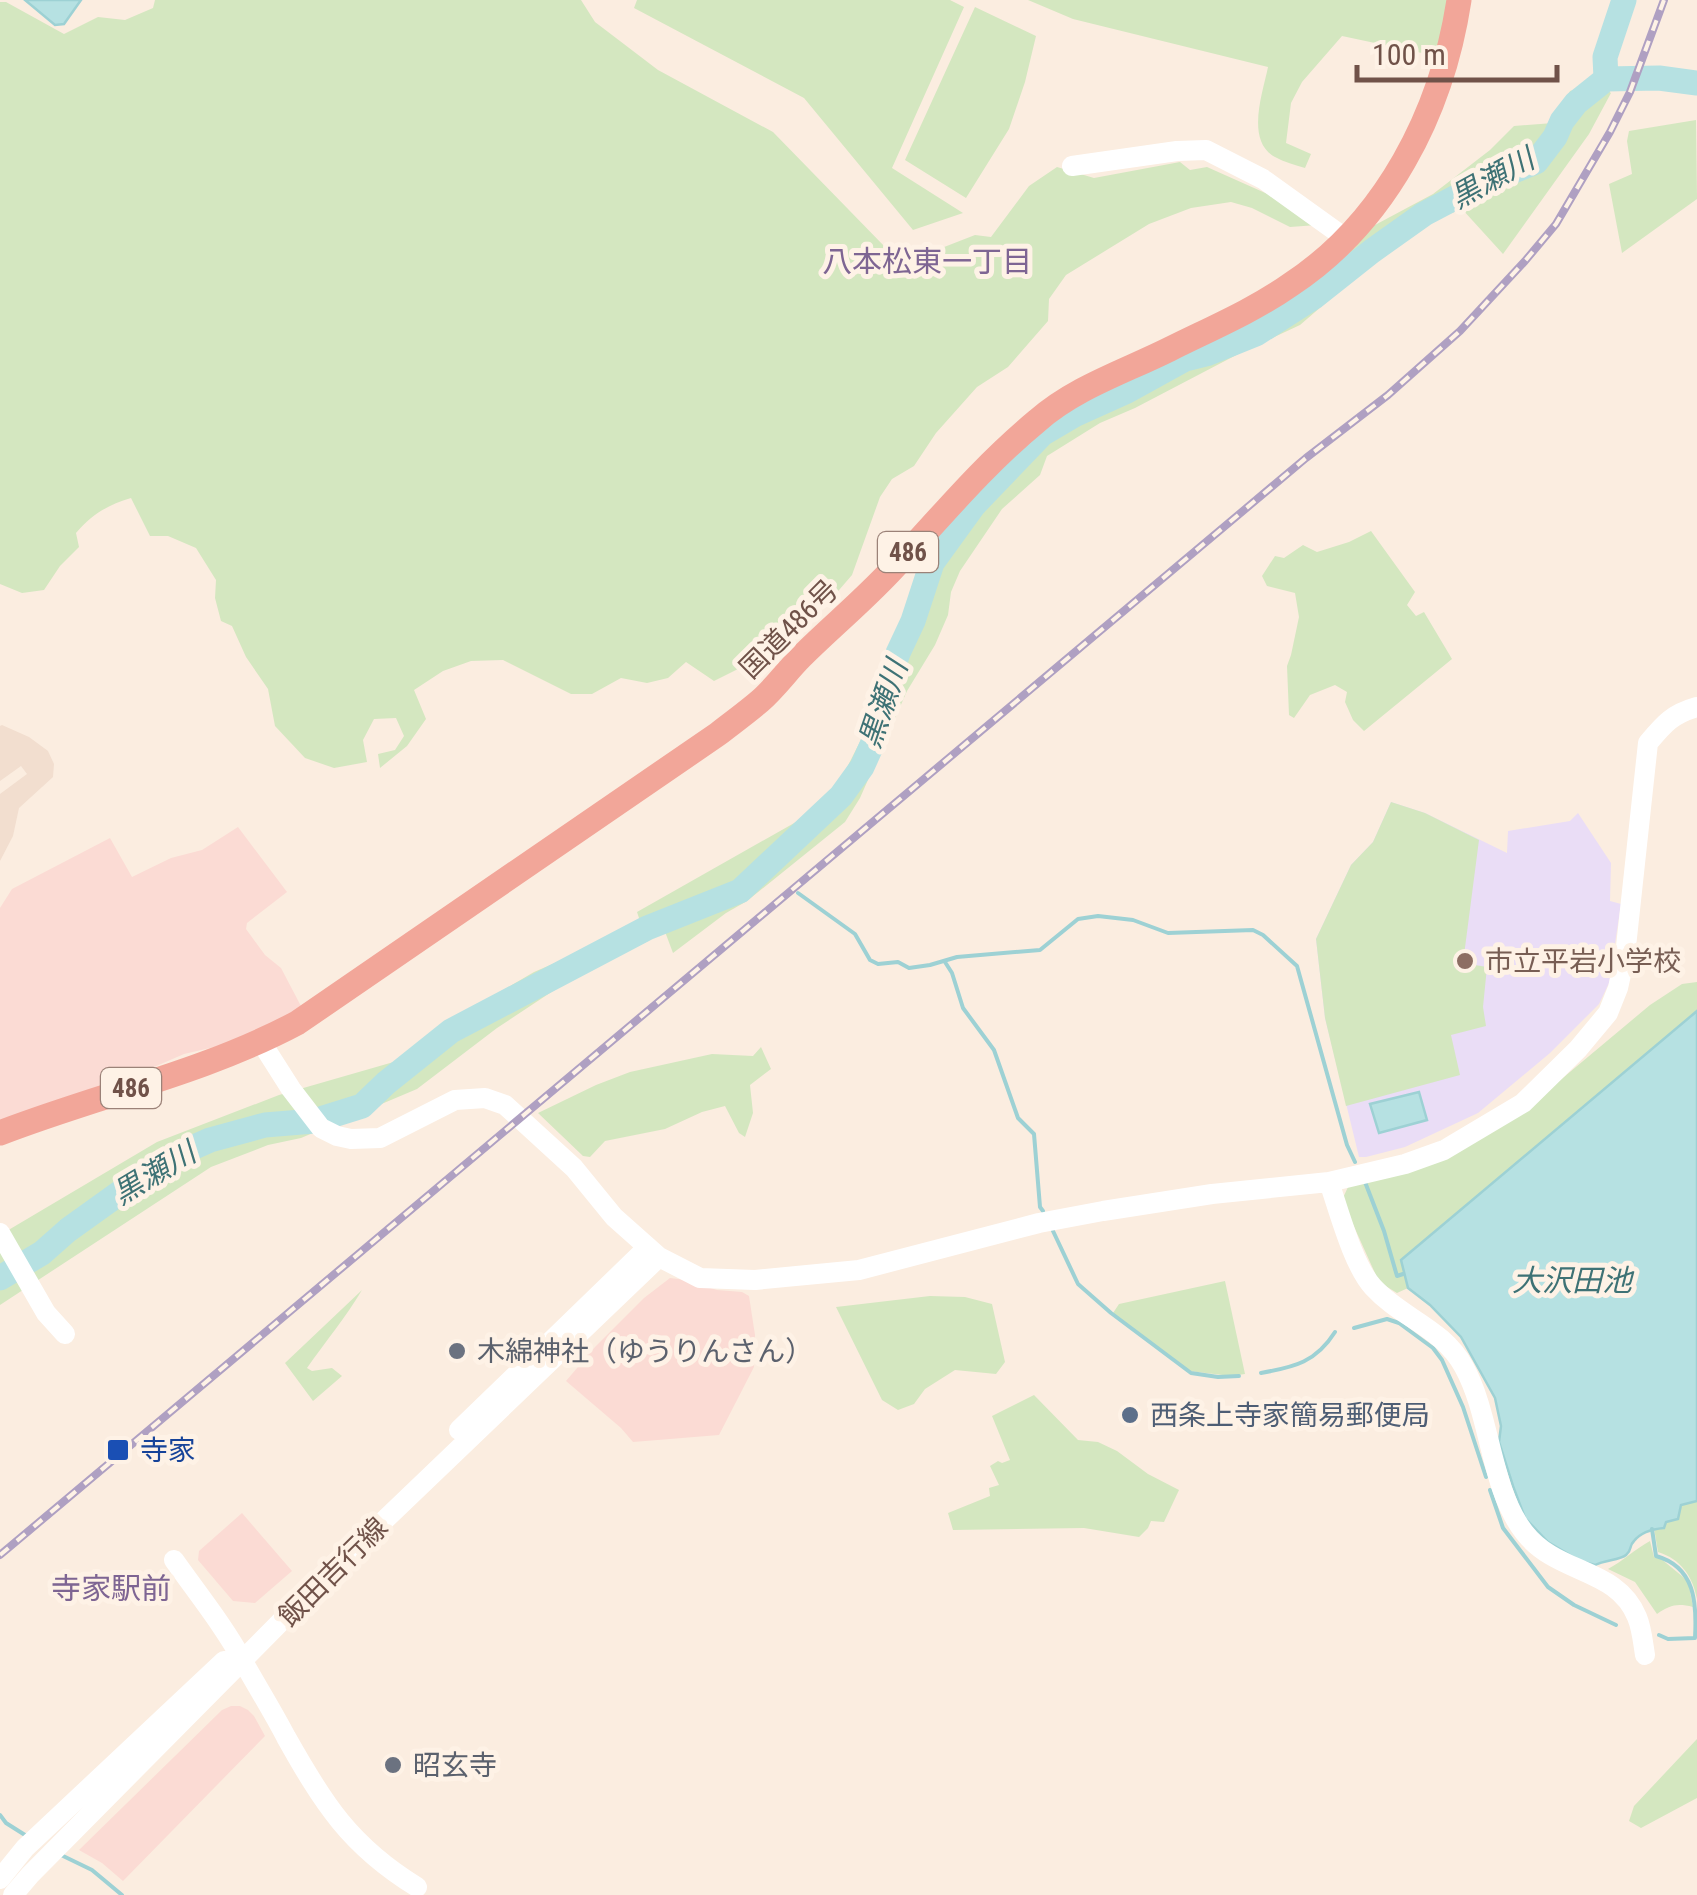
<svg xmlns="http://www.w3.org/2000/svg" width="1697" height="1895" font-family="'Roboto Condensed','Noto Sans JP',sans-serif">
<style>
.residential{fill:#f2decf}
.commercial{fill:#fbdbd4}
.education{fill:#eaddf6}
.green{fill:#d4e7c0}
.water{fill:#b6e1e2;stroke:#9dd1d4;stroke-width:2.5}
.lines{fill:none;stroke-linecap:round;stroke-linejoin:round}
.stream{stroke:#9dd1d4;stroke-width:4}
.river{stroke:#b6e1e2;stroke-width:25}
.secondary{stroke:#fff;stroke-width:20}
.highway{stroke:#f2a699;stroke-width:25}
.rail-casing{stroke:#afa0c2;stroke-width:8}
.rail{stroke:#fef2e6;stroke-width:4;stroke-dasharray:11;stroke-linecap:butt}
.education-dot{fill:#8d6e63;stroke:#fef2e6;stroke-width:4}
.worship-dot{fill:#6b7280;stroke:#fef2e6;stroke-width:4}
.service-dot{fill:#5c6f8a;stroke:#fef2e6;stroke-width:4}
.transit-dot{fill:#1a4fb4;stroke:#fef2e6;stroke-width:4}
.labels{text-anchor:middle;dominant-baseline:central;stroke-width:10;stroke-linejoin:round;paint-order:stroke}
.shield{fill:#fef2e6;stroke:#9b8278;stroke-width:2.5}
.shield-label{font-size:25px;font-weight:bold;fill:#705249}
.street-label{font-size:28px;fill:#705249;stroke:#fef2e6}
.education-label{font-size:28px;fill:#785e54;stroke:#fef2e6;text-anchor:start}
.worship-label{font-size:28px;fill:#5b616d;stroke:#fef2e6;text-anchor:start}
.service-label{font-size:28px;fill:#4e5e75;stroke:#fef2e6;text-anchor:start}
.transit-label{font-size:28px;fill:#164399;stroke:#fef2e6;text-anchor:start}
.water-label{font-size:30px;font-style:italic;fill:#3e7275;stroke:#fef2e6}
.neighbourhood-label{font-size:30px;fill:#7e6593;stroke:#fef2e6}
</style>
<rect width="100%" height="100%" fill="#fbede0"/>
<!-- residential -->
<path class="residential" d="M2,725L29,737L48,751L54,764L53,777L19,808L13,836L0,861V794L27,774L21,766L0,781V726Z"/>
<!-- commercial -->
<path class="commercial" d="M238,827L287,892L247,923L246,929L265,955L281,968L302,1008L236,1042L184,1054L122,1081L0,1127V908L12,889L110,838L132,877L171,858L202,850Z
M670,1278L686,1280L717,1290L742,1292L749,1296L755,1335L754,1367L719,1435L633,1442L621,1428L566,1381L595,1347L644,1298Z
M242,1513L292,1571L255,1603L233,1601L198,1560L199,1551Z
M231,1706H240L248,1710L254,1716L265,1736L123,1881L102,1863L79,1850L222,1710Z"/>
<!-- education -->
<path class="education" d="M1391,802L1425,813L1507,853L1508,831L1570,821L1578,813L1611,863L1610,901L1621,904L1609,983L1599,1004L1550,1053L1478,1113L1405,1147L1366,1157H1359L1336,1062L1325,1018L1316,939L1351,865L1373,842Z"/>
<!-- green -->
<path class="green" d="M155,0H581L595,22L658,70L773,132L886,248L921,256L975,235L991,237L1029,186L1057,167L1094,178L1180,162L1190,170L1207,167L1299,208L1317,225L1290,227L1252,208L1231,202L1191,208L1149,224L1066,275L1049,299L1048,321L1008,367L977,387L936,433L914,466L892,479L880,497L852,575L827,604L788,644L714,681L686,662L668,678L647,683L621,678L592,694H571L503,660L471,661L443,671L414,690L426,719L407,746L380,768L378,754L395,750L404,736L396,718L374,719L363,740L367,762L334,768L305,758L275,726L268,689L246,657L232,626L221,621L215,598L216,580L196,548L168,536H150L131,498C108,505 92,514 76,533L79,547L60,566L44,590L22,593L0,584V2H6L64,34L98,17L125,20L153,8Z
M637,0H950L964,7L892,168L963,213L913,230L804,98L634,8Z
M1028,0H1448L1436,56L1342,36L1302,82L1291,103L1286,143L1311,154L1305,168C1295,165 1284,162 1275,157C1245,141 1263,92 1268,67L1073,19Z
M975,7L1036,36L1025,82L1009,129L966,198L905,160Z
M1598,83L1611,93L1589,134L1503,254L1462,209L1419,226L1372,263L1300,325L1244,351L1135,408L1100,423L1047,456L1040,475L1002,509L960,571L951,592L948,615L935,645L907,691L860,798L845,822L747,901L726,913L673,953L664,929L648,941L568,981L497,1028L417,1089L301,1138L268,1145L211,1167L0,1305V1235L157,1142L279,1095L397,1061L483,1002L534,972L606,941L640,921L637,912L796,822L832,797L868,726L913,597L921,564L997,473L1043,430L1109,389L1209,346L1298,293L1375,225L1433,194L1490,150L1514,126L1553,123L1570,91Z
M1696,120L1697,199L1622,253L1609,184L1632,174L1627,141L1629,131Z
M1371,531L1415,592L1407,605L1416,616L1424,612L1452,659L1364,731L1353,720L1345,702L1347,692L1335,685L1310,695L1294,718L1289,715L1287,666L1291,655L1299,617L1295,593L1267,586L1262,576L1275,556L1284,558L1303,545L1317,552L1349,542Z
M1391,802L1425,813L1479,840L1463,963L1487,967L1483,1007L1486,1026L1451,1035L1460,1075L1346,1106L1325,1018L1316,939L1351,865L1373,842Z
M1697,982V1011L1402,1260L1408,1288L1397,1293L1379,1282L1342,1200L1348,1187L1558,1082L1650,1005L1682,984Z
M761,1047L771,1069L750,1085L753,1113L745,1137L739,1133L725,1106L702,1112L665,1129L605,1141L590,1157L583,1156L538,1113L596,1085L630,1072L712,1054L753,1056Z
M1225,1281L1245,1374L1231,1376L1189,1371L1113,1313L1119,1304Z
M362,1290C346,1317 325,1342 307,1368L312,1371L332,1368L342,1376L313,1401L285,1363Z
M930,1296L965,1297L992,1304L1005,1362L996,1374L955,1370L925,1389L914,1404L898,1410L882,1400L836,1307Z
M1034,1395L1078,1440L1098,1442L1117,1451L1148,1474L1179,1490L1164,1522L1151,1521L1148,1528L1139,1537L1084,1528L953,1530L948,1513L990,1496L989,1488L999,1485L990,1466L998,1461L1002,1463L1010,1460L992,1416Z
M1693,1500L1697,1501V1599C1693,1577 1681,1559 1658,1552L1654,1528H1664C1668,1514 1680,1505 1693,1500Z
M1650,1541L1654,1557L1660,1558L1688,1581L1693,1607C1677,1603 1670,1605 1657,1614L1635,1582L1608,1569C1623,1561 1635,1549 1650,1541Z
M1697,1739V1798L1641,1828L1629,1821L1634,1806Z"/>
<!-- water -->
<path class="water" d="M25,0H81L64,24L55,25Z
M1697,1011V1501L1681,1505L1678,1519L1666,1522L1664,1528C1653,1529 1641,1532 1634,1541C1628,1547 1633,1549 1626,1555C1620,1560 1605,1560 1595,1565L1580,1561L1548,1542L1525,1518L1513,1486L1499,1442L1501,1426L1495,1398L1461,1337L1430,1305L1408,1288L1401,1260Z
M1419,1092L1427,1120L1379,1133L1370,1104Z"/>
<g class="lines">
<!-- stream -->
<path class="stream" d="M775,860L780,867
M798,893L855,934L870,960L878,964L898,962L909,968L930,965L957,957L1040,950L1078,919L1098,916L1133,920L1168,933L1253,930L1263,935L1297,966L1347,1145L1355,1162
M945,962L952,973L963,1008L994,1050L1018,1118L1034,1134L1040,1207L1043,1211
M1365,1182L1384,1231L1397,1276L1403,1274
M1053,1231L1078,1284L1111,1313L1191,1373L1218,1377L1239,1376
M1354,1328L1387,1319L1399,1323L1433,1348L1442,1360L1463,1407L1486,1477
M1261,1373C1295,1367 1316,1362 1335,1332
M1490,1490L1503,1528L1548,1587L1574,1605L1616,1625
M1652,1529L1656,1556C1695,1567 1697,1602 1695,1638L1668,1639L1659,1635
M0,1815L6,1823L25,1835
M59,1854L92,1870L122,1895"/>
<!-- river -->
<path class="river" d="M1606,79L1605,57L1624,0
M0,1278L42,1253L68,1230L167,1159L210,1140L265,1125L314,1121L362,1106L386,1083L451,1031L647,928L740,891L841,796L862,767L875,738L884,696L898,653L913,621L932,563L974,505L1042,434L1076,414L1127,391L1185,359L1209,353L1256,334L1314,297L1372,251L1424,214L1481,184L1536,162L1555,137L1562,121L1576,103L1606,79L1659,78L1697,83"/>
<!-- secondary -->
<path class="secondary" d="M1072,166L1177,151L1206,150L1263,179L1348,240
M261,1042L291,1089L321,1128L337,1136L351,1139L380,1138L455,1100L485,1098L505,1105L574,1168L614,1217L659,1257L700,1278L755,1280L859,1270L1039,1223L1103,1211L1212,1194L1329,1182L1405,1164L1444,1150L1523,1103L1578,1049L1608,1013L1618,988L1625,956L1648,743C1664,724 1672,714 1697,707
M1329,1182C1339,1211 1353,1265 1373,1287C1401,1318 1443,1328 1464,1367C1491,1416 1490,1488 1524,1532C1557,1575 1617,1567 1637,1617C1642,1629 1643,1643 1645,1655
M0,1233L46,1313L65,1334
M459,1430L648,1247
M174,1560C198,1594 224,1626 244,1663C258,1688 273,1712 286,1737C323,1803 350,1846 417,1887
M0,1879L25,1848L224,1661
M13,1895L30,1875L322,1580L659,1257"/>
<!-- highway -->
<path class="highway" d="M0,1133C98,1095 203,1073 297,1023L718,734C732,723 746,713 760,701C775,688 787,671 801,657C833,625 869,596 899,562C944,513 986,463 1037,421C1076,387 1124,372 1170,349C1210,329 1253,311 1290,285C1386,222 1442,112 1459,0"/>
<defs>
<path id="rail" d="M0,1555L1306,458L1388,395L1460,331L1525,261L1556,224L1610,132L1630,92L1664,0"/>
</defs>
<!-- rail casing -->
<use href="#rail" class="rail-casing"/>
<!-- rail -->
<use href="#rail" class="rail"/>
</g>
<!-- markers -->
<circle class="education-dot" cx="1465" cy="961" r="10"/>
<g class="worship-dot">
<circle cx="457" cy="1351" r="10"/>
<circle cx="393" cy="1765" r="10"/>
</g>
<circle class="service-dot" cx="1130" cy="1415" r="10"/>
<rect class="transit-dot" x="106" y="1438" width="24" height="24" rx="5"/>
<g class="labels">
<!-- shield labels -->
<g class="shield">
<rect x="878" y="532" width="60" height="40" rx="8"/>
<rect x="101" y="1068" width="60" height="40" rx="8"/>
</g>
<g class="shield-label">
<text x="908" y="552">486</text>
<text x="131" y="1088">486</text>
</g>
<!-- street labels -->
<g class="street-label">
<text transform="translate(789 629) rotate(-45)">国道486号</text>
<text transform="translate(333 1572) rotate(-45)">飯田吉行線</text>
</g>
<!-- education labels -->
<g class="education-label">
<text x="1485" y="961">市立平岩小学校</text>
</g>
<!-- worship labels -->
<g class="worship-label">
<text x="477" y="1351">木綿神社（ゆうりんさん）</text>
<text x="413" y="1765">昭玄寺</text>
</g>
<!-- service labels -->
<g class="service-label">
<text x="1150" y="1415">西条上寺家簡易郵便局</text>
</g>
<!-- transit labels -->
<g class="transit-label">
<text x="140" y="1450">寺家</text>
</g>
<!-- water labels -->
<g class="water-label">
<text transform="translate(1492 178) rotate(-29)">黒瀬川</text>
<text transform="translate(883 704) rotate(-71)">黒瀬川</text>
<text transform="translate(154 1173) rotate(-31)">黒瀬川</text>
<text x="1572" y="1280">大沢田池</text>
</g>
<!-- neighbourhood labels -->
<g class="neighbourhood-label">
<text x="927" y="261">八本松東一丁目</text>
<text x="111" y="1588">寺家駅前</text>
</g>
</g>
<!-- scale -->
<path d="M1357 65v15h200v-15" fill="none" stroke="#705249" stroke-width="5"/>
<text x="1372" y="65" font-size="30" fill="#705249" stroke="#fef2e6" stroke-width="8" paint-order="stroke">100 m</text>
</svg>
